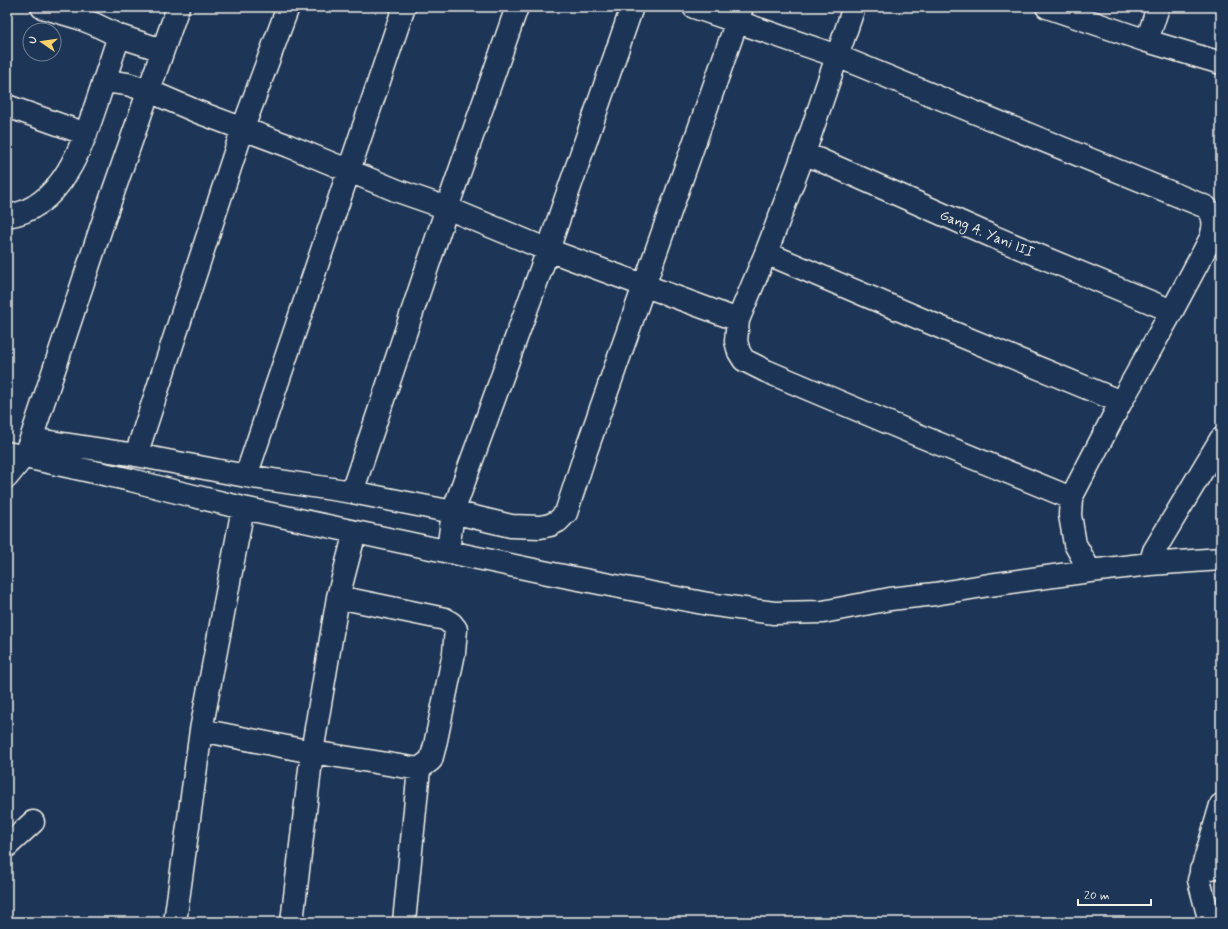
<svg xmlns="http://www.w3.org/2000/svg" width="1228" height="929" font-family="Mynerve,sans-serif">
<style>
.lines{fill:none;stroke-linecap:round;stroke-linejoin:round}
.minor-casing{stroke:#f4f1e8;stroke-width:25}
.minor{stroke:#1d3557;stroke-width:22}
.labels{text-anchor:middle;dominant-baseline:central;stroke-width:4;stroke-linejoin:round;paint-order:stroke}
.street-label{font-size:14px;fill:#f4f1e8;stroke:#1d3557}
</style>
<rect width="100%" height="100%" fill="#1d3557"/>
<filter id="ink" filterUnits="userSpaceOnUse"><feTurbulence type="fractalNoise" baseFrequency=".025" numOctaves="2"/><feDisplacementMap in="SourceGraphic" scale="8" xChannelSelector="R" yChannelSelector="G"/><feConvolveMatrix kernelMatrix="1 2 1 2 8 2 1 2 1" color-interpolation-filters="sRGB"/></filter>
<g filter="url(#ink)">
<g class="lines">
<defs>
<path id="minor" d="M42,7L79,18L94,24L119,36L162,50
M694,7L837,56L1206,207C1216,216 1214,227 1211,238L1172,311L1121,402L1071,498
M854,7L804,153L766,253L738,320L736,341L739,352L744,360L766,371L908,431L1071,498L1070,515L1075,544L1090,571
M1047,7L1147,41L1221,63
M1147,41L1158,7
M104,81L119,36
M7,106L86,134
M804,153L994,237L1172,311
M7,216C68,208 87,130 104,81L127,84L149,91L198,112L289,146L398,191L447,208L548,250L738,320
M766,253L954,333L1121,402
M31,439L136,455L246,476L352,492L453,512L511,526L540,527L550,525L558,521L566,513L586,451L742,7
M7,453L131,480L173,491L243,508L548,573L708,604L774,613L823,612L890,599L935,594L989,585L1090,571L1150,564L1221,559
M136,455L243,128L288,7
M246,476L404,7
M7,477L24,456L31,439L108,207L178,7
M352,492L447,208L517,7
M448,551L453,512L548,250L632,7
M1150,564L1154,551L1221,439
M201,730L243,508
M7,846L33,822
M1201,870L1221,866
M175,922L201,730L312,752L419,769L431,760L435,745L454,653L456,629L452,624L445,619L338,597
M292,922L312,752L338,597L355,532
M404,922L419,769
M1210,922L1199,880L1221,805"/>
</defs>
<!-- minor casing -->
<use href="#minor" class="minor-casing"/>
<!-- minor -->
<use href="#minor" class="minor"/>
</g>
</g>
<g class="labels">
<!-- street labels -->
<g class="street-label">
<text transform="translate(987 234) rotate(23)">Gang A. Yani III</text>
</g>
</g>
<!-- margin -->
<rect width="1228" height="929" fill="none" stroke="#1d3557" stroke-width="24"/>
<rect x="12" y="12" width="1204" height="905" fill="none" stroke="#f4f1e8" stroke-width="1.5" filter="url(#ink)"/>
<!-- north arrow -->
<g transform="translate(42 42) rotate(283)"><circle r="19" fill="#1d3557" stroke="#738091"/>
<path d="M0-3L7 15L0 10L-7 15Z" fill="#ffd166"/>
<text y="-6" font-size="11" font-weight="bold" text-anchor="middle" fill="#f4f1e8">U</text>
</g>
<!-- scale -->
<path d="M1078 899v6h73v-6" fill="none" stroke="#f4f1e8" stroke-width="2"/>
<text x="1084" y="899" font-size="12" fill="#f4f1e8" stroke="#1d3557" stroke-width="3" paint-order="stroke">20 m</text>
</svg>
